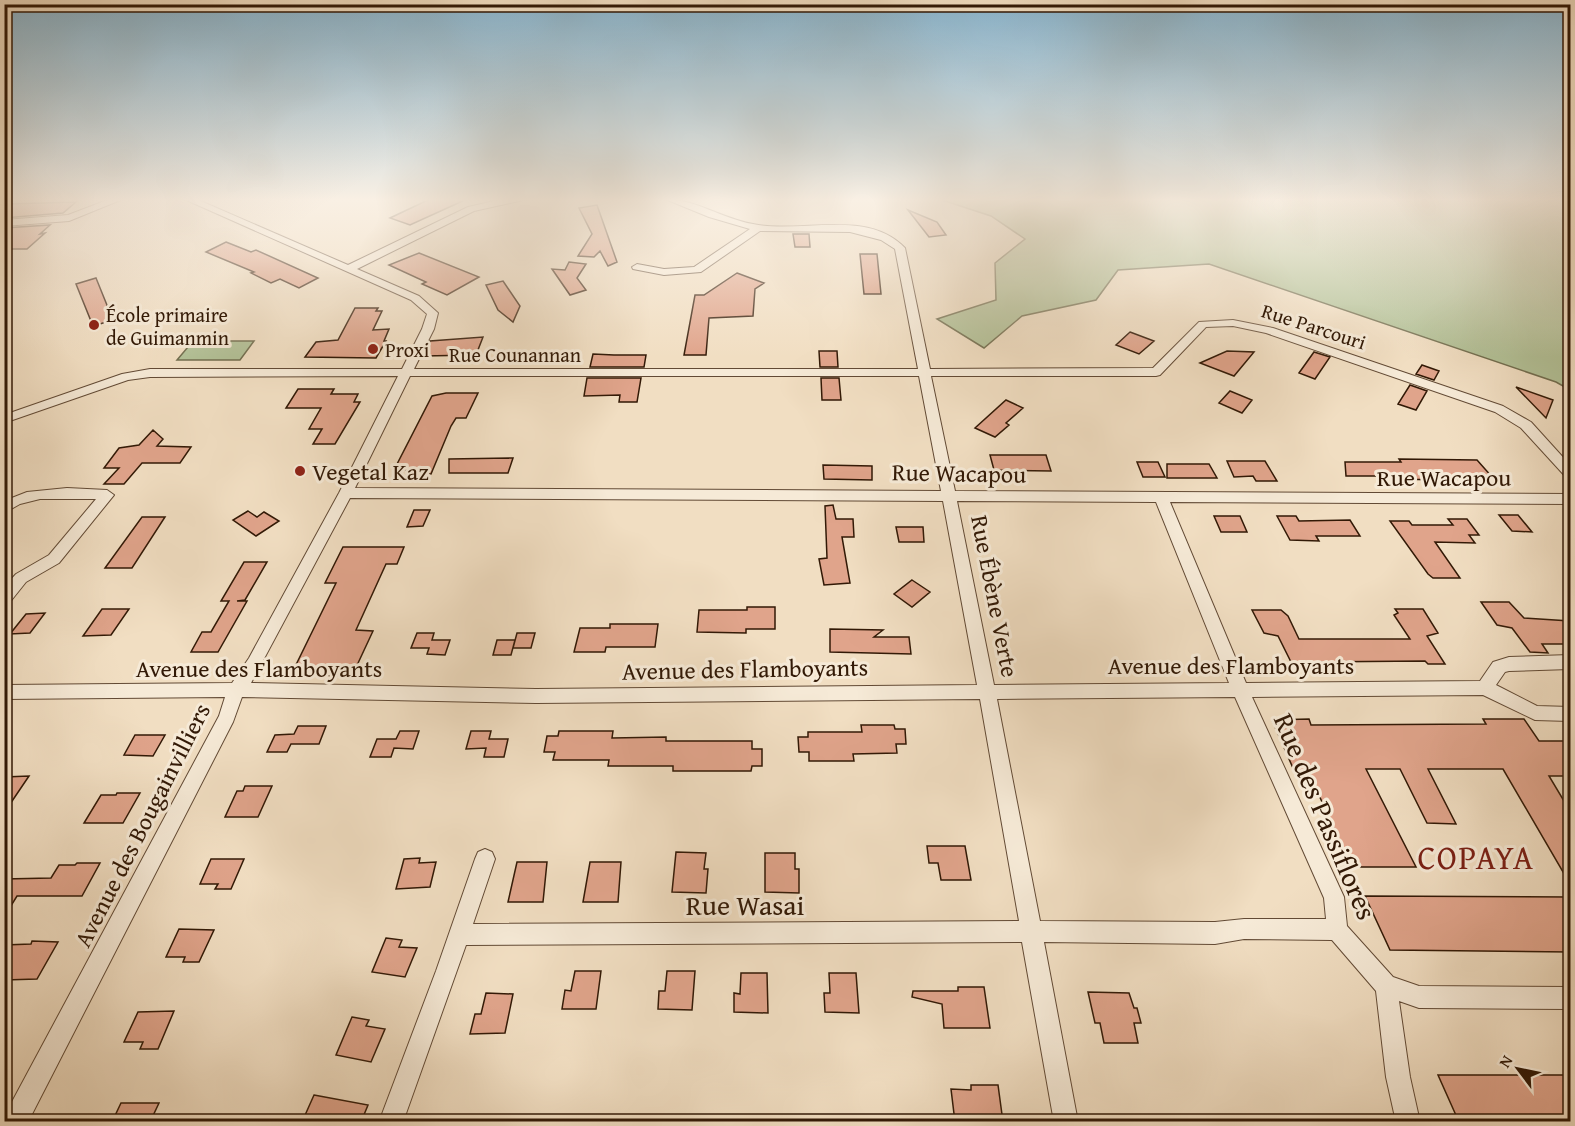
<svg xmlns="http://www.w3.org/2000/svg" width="1575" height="1126" font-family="'Gentium Book Plus',serif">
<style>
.green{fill:#b3c298;stroke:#726e4f;stroke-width:1.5}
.building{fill:#e0a48b;stroke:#321906;stroke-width:1.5}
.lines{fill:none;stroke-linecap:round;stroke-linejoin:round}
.street-casing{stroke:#624a35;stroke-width:2}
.street{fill:#f6ead7;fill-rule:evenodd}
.poi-dot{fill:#8f2418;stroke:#f6ead7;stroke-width:2}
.labels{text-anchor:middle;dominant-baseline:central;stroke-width:6;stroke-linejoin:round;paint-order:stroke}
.far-poi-label{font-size:20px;fill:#321906;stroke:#f6ead7;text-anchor:start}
.far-street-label{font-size:20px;fill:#321906;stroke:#f6ead7}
.poi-label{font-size:24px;fill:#321906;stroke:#f6ead7;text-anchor:start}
.street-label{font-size:24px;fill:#321906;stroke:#f6ead7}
.near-street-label{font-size:28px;fill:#321906;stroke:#f6ead7}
.near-quarter-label{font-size:33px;letter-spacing:1.5px;fill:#7a1f14;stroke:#f6ead7}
</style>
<rect width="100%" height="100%" fill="#f1dec2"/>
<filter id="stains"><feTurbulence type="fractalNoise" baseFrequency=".00333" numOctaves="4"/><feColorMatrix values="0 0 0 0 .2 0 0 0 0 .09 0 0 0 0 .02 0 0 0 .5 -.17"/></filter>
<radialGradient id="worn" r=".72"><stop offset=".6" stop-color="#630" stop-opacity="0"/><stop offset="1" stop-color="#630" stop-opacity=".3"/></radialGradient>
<!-- green -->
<path class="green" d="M939,199H1570V390L1556,382L1209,264L1118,270L1096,300L1022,316L984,348L937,319L996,300L995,263L1025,239L991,216Z
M193,341H254L240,360H177Z"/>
<!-- building -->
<path class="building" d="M430,199H467L410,225L390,218Z
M76,202L63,213L4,218V204Z
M597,205L617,262L608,266L600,251L594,257L578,256L592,234L579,208Z
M908,210L937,222L946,235L929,237Z
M50,225L40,234L45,233L27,249H4V228Z
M793,234H809L810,247H795Z
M226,242L251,252L256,250L318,278L299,288L280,279L271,283L251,273L254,272L206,252Z
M419,253L479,277L447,295L422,284L426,282L389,265Z
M860,254H877L881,294H864Z
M569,262L586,264L577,278L586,290L570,295L552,269L565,270Z
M737,273L764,283L755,289L753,316L709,318L706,355H684L695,295H704Z
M96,278L113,320L93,326L76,284Z
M503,281L520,306L513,322L498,310L486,285Z
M355,308H378L376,311H382L373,330L389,329L384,341H386L376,358L305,357L316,342L338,340Z
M1130,332L1154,341L1139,354L1116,345Z
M483,337L476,355L423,356L430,341Z
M819,351H837L838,367H820Z
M1227,351L1254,352L1234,376L1200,363Z
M1314,352L1330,357L1315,379L1299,373Z
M593,354L614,355H646L644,367H590Z
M1422,365L1439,371L1434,380L1416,374Z
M587,378H641L637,402H619L620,395L584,396Z
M821,378H839L841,400H822Z
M1410,385L1427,391L1416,410L1398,404Z
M1516,387L1553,400L1546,418Z
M298,389H334L331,394H358L354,402H360L335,444H313L322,429H309L321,408H286Z
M1230,391L1252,400L1242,413L1219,403Z
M446,393H478L466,418H456L451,426L431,474H407L409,470H394L432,396Z
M1006,400L1023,408L1006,423L1009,425L995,437L975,428Z
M153,430L163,439L157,446L191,447L180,463H142L124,484H104L119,468H104L119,448L139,445Z
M990,455H1046L1051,471L994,470Z
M513,458L508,473H449V459Z
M1399,459L1477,460L1493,478L1437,480L1400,479L1397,476H1346L1345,462H1401Z
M1227,461H1265L1277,481H1256L1253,476L1234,477Z
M1137,462H1158L1165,477H1143Z
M1167,464H1209L1217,478H1167Z
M823,465L872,466V480L824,479Z
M833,505L836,519H853L854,537H842L850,583L824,585L819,559L827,558L825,506Z
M414,510H430L423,526L407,527Z
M248,511L257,517L264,512L279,521L256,536L233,520Z
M1499,515H1518L1532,532L1512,531Z
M1214,516H1240L1247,532H1221Z
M1277,516H1296L1299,521L1350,520L1360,536H1316L1319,541L1290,540Z
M142,517H165L132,568H105Z
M1448,519H1467L1479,535H1469L1475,543L1435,542L1460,578H1433L1428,574L1390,521H1409L1412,525H1453Z
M896,527H923L924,542H899Z
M343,547H404L397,564H386L356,630L373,631L352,676L291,675L336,583H325Z
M244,562H267L245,600L237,601H247L218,652H191L202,632H211L229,601H221Z
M912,580L930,592L912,607L894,594Z
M1481,602H1509L1524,618L1570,621V644H1542L1548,653L1530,652L1512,628L1497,625Z
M747,607H775V629H746V633L697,632L699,610H747Z
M102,609H129L111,635L83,636Z
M1395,609H1423L1438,633L1427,636L1445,664H1428L1425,661L1310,662L1312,666H1293L1278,636L1264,633L1252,610H1281L1288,616L1299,639H1410L1394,615L1398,613Z
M45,613L30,633L10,634L26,614Z
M610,624H658L655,647H606L605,652H574L580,628H610Z
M830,629L883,630L874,637H909L911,654L830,652Z
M417,633H434L432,640H450L445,655L427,654L429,648H411Z
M517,633H535L531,648H513Z
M497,640H515L511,655H493Z
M1309,719L1311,725L1486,724L1483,719H1524L1539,741H1570V776H1549L1570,811V884L1503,769H1428L1456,824L1427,823L1400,769H1366L1416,867H1351L1310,775H1296L1272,720Z
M861,725H894L895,729H905L906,744H896L897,753L853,754L854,761H809V752H799L798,737H808V732H862Z
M298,726H326L319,744H291L287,752H267L275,735L294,734Z
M400,731H419L413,749L394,748L391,757H370L377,739H396Z
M471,731H491L489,739H508L504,757H484L486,748L466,749Z
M559,731H613L612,738L666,737V741H752V749H762V766H752L751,771H673V766H608L609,760H553L555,752H544L547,736H558Z
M135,735H165L153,756L124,755Z
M29,776L4,813V777Z
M245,786H272L258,817H225L237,791H243Z
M117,793H140L123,823H84L101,795H116Z
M927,846H965L971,880H941L938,863H929Z
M676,852L706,853L704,869H708L706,893L672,892Z
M765,853H795V869H799V893L765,892Z
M420,858L419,863L436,862L430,887L396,889L404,859Z
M211,859H244L231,889H215L218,884H200Z
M517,862H547L543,902H508Z
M590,862H621L618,902H583Z
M77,863H100L82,896H17L4,917V879L51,878L59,865H75Z
M1365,896L1570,897V952L1390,950Z
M179,929L214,930L199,962H183L185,957H166Z
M386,938L402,940L399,947L417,948L405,977L372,972Z
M32,941L58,942L37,979L4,980V945L31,944Z
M575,971H601L596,1009H562L565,990L571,991Z
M667,971H695L692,1010L658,1009L659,991H665Z
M741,973H767L768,1013L734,1012V993L740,994Z
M829,973H856L859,1013L825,1012L824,993H830Z
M958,987H984L990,1028H944L942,1004L912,997L913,991H958Z
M1088,992L1129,993L1134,1008H1137L1141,1023H1134L1138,1043H1104L1100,1023H1095Z
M486,993L513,994L505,1033L470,1034L475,1014H481Z
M174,1011L158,1049H140L143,1042H124L138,1012Z
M352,1017L369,1020L366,1026L385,1029L371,1062L336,1055Z
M1438,1075H1570V1122H1459Z
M971,1085H998L1003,1122H955L951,1089L971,1090Z
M314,1095L368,1105L361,1122H302Z
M121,1103H159L150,1122H112Z"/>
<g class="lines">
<defs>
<path id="street" d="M110,199H123L69,221L4,226V220L68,215Z
M184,199H196L348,265L468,207L503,199H528L474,211L357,269L419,296L438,313L434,329L414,369H918L895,249L881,240L850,232L760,231L701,272L664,275L633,269L632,267L637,264L664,269L694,267L750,229L709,217L665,199C695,199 723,219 753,224C801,234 867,208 905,248L930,369L1153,368L1199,322L1233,320L1273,328L1503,406L1531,422L1570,465V477L1565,476L1521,428L1495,412L1266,333L1233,326L1206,327L1160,375L1156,376H931L955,491L1570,494V504L1170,502L1246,683L1480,681L1493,662L1509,657L1570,655V669L1509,671L1505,672L1496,685L1537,706L1570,707V721L1535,720L1483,695L1252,697L1344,897L1347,926L1393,977L1419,986L1570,987V1009L1419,1008L1399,1001L1410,1077L1420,1122H1396L1386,1077L1376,991L1332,940L1244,939L1215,944L1044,942L1078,1122H1054L1022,942L466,945L403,1122H379L436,971L475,859L478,852L485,849L492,852L495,859L473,924L1019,921L980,699L536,703L242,697L233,722L28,1122H4L6,1113L219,716L225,697L4,699V685L232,683L249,658L339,493L398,376L150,377L128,380L4,423V415L122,374L150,369H402L422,329L427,314L411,300ZM410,376H919L941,491L355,488ZM350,498L943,501L977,685L536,689L251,683ZM957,501L1156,502L1229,683L994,685ZM1235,697L1324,898L1326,919H1244L1215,922L1040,921L997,699Z
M67,488L107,490L114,495L59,563L26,582L10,602L4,604V587L16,574L49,555L96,499H40L20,504L4,513V501L27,492Z"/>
</defs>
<!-- street casing -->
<use href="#street" class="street-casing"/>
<!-- street -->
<use href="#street" class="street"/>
</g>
<!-- sky -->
<linearGradient id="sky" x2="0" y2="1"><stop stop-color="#89b7d2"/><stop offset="0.56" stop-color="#f9f0e4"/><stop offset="1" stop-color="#f9f0e4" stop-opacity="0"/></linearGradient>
<rect width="1575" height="357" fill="url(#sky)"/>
<!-- markers -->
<g class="poi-dot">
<circle cx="94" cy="325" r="6"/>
<circle cx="373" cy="349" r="6"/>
<circle cx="300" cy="471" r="6"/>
</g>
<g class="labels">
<!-- far-poi labels -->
<g class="far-poi-label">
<text x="106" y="314">École primaire<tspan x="106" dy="23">de Guimanmin</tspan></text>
<text x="385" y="349">Proxi</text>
</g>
<!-- far-street labels -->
<g class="far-street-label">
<text transform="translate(1314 326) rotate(18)">Rue Parcouri</text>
<text x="515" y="354">Rue Counannan</text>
</g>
<!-- poi labels -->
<g class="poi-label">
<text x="312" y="471">Vegetal Kaz</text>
</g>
<!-- street labels -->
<g class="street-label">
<text transform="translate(959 473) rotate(1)">Rue Wacapou</text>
<text x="1444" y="477">Rue Wacapou</text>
<text transform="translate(995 596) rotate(79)">Rue Ébène Verte</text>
<text x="1231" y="665">Avenue des Flamboyants</text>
<text x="259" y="668">Avenue des Flamboyants</text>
<text transform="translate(745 669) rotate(-1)">Avenue des Flamboyants</text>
<text transform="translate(142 825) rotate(-63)">Avenue des Bougainvilliers</text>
</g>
<!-- near-street labels -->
<g class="near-street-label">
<text transform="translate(1326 816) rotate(67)">Rue des Passiflores</text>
<text x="745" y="904">Rue Wasai</text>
</g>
<!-- near-quarter labels -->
<g class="near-quarter-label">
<text x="1476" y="857">COPAYA</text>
</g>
</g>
<!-- margin -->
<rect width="1575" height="1126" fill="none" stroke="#f1dec2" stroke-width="24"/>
<rect x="6" y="6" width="1563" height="1114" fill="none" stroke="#321906" stroke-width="3"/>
<rect x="12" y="12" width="1551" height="1102" fill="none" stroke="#321906" stroke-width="1.5"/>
<!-- north arrow -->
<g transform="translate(1518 1069) rotate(302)" stroke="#f6ead7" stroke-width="4.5" paint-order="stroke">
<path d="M0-4.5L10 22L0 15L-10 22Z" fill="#321906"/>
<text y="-9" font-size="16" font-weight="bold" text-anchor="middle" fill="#321906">N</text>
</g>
<rect width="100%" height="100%" filter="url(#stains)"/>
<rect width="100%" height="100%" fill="url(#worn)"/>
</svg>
